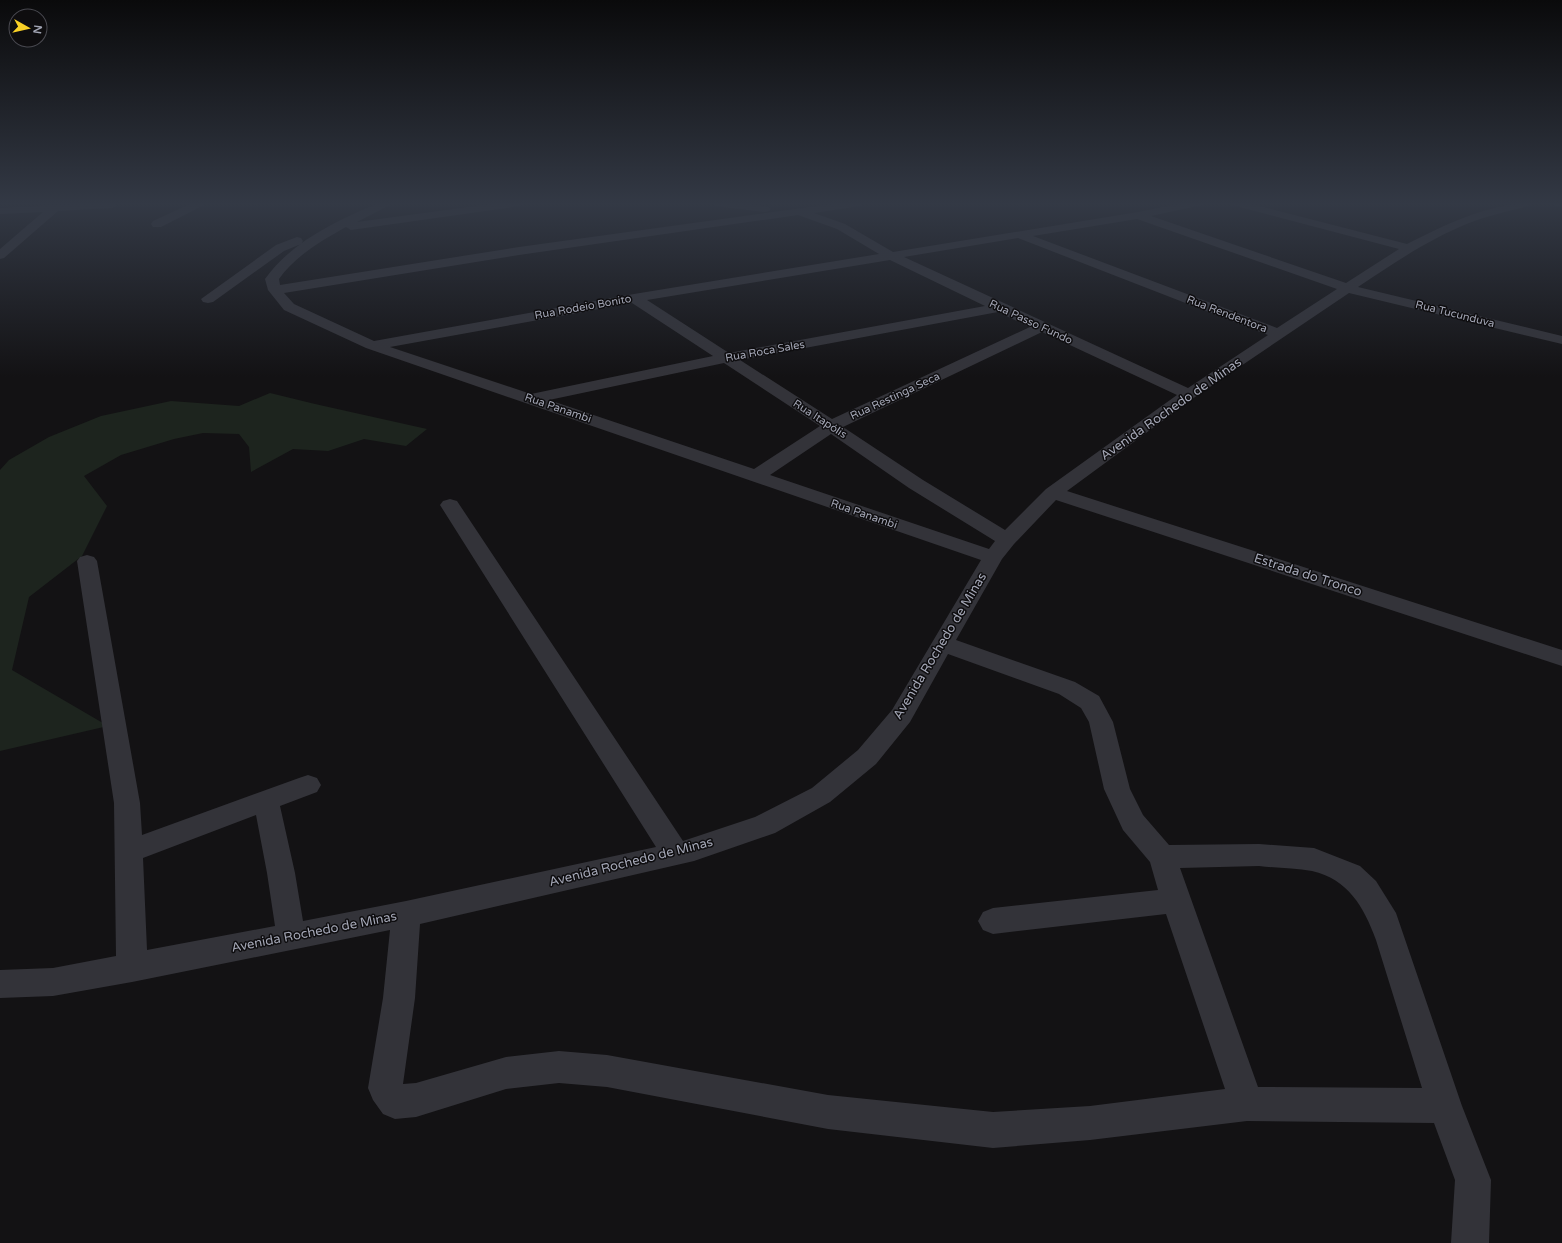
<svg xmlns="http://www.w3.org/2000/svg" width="1562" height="1243" font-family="'Varela Round',sans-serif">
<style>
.green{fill:#1d241e}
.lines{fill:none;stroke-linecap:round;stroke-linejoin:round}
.minor{fill:#333339;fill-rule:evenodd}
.labels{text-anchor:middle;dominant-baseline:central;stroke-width:3;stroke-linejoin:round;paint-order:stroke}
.far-street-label{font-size:11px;fill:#a3a6b5;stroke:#0e0d0f}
.street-label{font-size:13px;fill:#a3a6b5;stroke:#0e0d0f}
</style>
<rect width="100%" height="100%" fill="#131214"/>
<!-- green -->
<path class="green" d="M270,393L315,404L427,429L406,446L364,439L328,451L293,449L251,472L249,447L239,434L203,433L174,439L121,455L84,476L107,506L82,556L29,597L12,670L108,726L0,751V470L9,460L49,437L101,416L171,401L239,406Z"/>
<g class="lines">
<!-- minor -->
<path class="minor" d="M92,203H115L117,205L115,207L111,208L58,211L4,258L0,259V249L43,212L0,214V208Z
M192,203H206L204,205L161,227H153L151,224L153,221Z
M378,203H392L390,205L357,222L498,203H526L520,206L351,230L346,227C321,241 295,256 279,279L280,285L519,247L839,203H866L860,206L814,213L845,224L893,252L1138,212L1183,203H1203L1202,205L1151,216L1346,283L1399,249L1232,205L1231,203H1248L1407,244C1446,224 1489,203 1532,203L1531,205C1511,211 1489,215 1469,223C1429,239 1394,263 1358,287L1562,336V344L1349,293L1195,397L1067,491L1562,650V666L1056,500L1014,544L1002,559L956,640L1075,682L1099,696L1113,722L1130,789L1143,815L1169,845L1259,844L1314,848L1360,866L1376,881L1396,913L1462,1106L1491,1180L1489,1243H1451L1455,1180L1434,1123L1247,1121L1090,1140L993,1148L828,1129L607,1087L559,1083L506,1089L416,1117L395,1119L383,1114L373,1100L368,1088L383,998L390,930L132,982L53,996L0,998V970L53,968L116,956L114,803L77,561L80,557L87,555L94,557L97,561L140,803L142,835L299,778L308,775L317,778L321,785L317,792L280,806L295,873L303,921L406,901L656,847L440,505L443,501L450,499L457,501L683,841L755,817L812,788L858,750L892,710L981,560L366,348L284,310L268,290L265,279C292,241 337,221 378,203ZM798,215L837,229L879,254L634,294L374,341L294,304L284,293L519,255ZM1137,219L1337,289L1277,328L1033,236ZM1018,238L1268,335L1188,388L904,257ZM890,260L985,306L729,353L647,300ZM632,303L713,356L531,394L390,347ZM998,312L1030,327L832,419L740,360ZM1042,332L1177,395L1046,489L1005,530L923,480L843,427ZM724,363L820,426L754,469L549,400ZM831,434L909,488L995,541L989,549L770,475ZM948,654L1059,694L1081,708L1089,722L1104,789L1123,830L1150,862L1158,890L993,908L983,912L978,921L983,930L993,934L1166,914L1225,1089L1090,1106L993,1112L828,1095L607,1055L559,1051L506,1057L416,1083L403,1084L415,998L420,924L694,861L775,833L830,802L876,764L910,722ZM256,815L267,873L275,926L147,950L143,858ZM1259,866C1276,868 1295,868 1312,871C1348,879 1364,907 1376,940L1422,1088L1258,1087L1180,868Z
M709,203H740L765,206L769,207L771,209L769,211L765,212L715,206Z
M1552,203H1562V207L1554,205Z
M297,237L301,238L303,241L301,244L284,251L213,302L208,303L203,302L201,299L276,245Z"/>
</g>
<!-- sky -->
<linearGradient id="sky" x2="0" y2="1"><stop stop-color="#0a0a0b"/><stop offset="0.54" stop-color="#333945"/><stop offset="1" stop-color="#333945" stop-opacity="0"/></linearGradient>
<rect width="1562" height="377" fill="url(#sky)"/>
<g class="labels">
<!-- far-street labels -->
<g class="far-street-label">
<text transform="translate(583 307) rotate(-10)">Rua Rodeio Bonito</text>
<text transform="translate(1227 314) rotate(21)">Rua Rendentora</text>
<text transform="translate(1455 314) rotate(14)">Rua Tucunduva</text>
<text transform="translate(1031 322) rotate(25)">Rua Passo Fundo</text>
<text transform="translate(765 351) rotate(-10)">Rua Roca Sales</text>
<text transform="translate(895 396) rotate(-25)">Rua Restinga Seca</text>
<text transform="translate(558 408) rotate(19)">Rua Panambi</text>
<text transform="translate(820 419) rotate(33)">Rua Itapólis</text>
<text transform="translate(864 514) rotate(19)">Rua Panambi</text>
</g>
<!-- street labels -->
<g class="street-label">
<text transform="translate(1171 409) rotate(-35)">Avenida Rochedo de Minas</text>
<text transform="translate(1308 575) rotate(18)">Estrada do Tronco</text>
<text transform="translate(940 646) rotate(-59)">Avenida Rochedo de Minas</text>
<text transform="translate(631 862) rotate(-14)">Avenida Rochedo de Minas</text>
<text transform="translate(314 932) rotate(-11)">Avenida Rochedo de Minas</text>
</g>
</g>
<!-- north arrow -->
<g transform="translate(28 28) rotate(98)"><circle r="19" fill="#0e0d0f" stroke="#4a4a51"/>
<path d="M0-3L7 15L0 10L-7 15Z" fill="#f9d026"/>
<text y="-6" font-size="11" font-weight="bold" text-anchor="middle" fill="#a3a6b5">N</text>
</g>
</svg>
